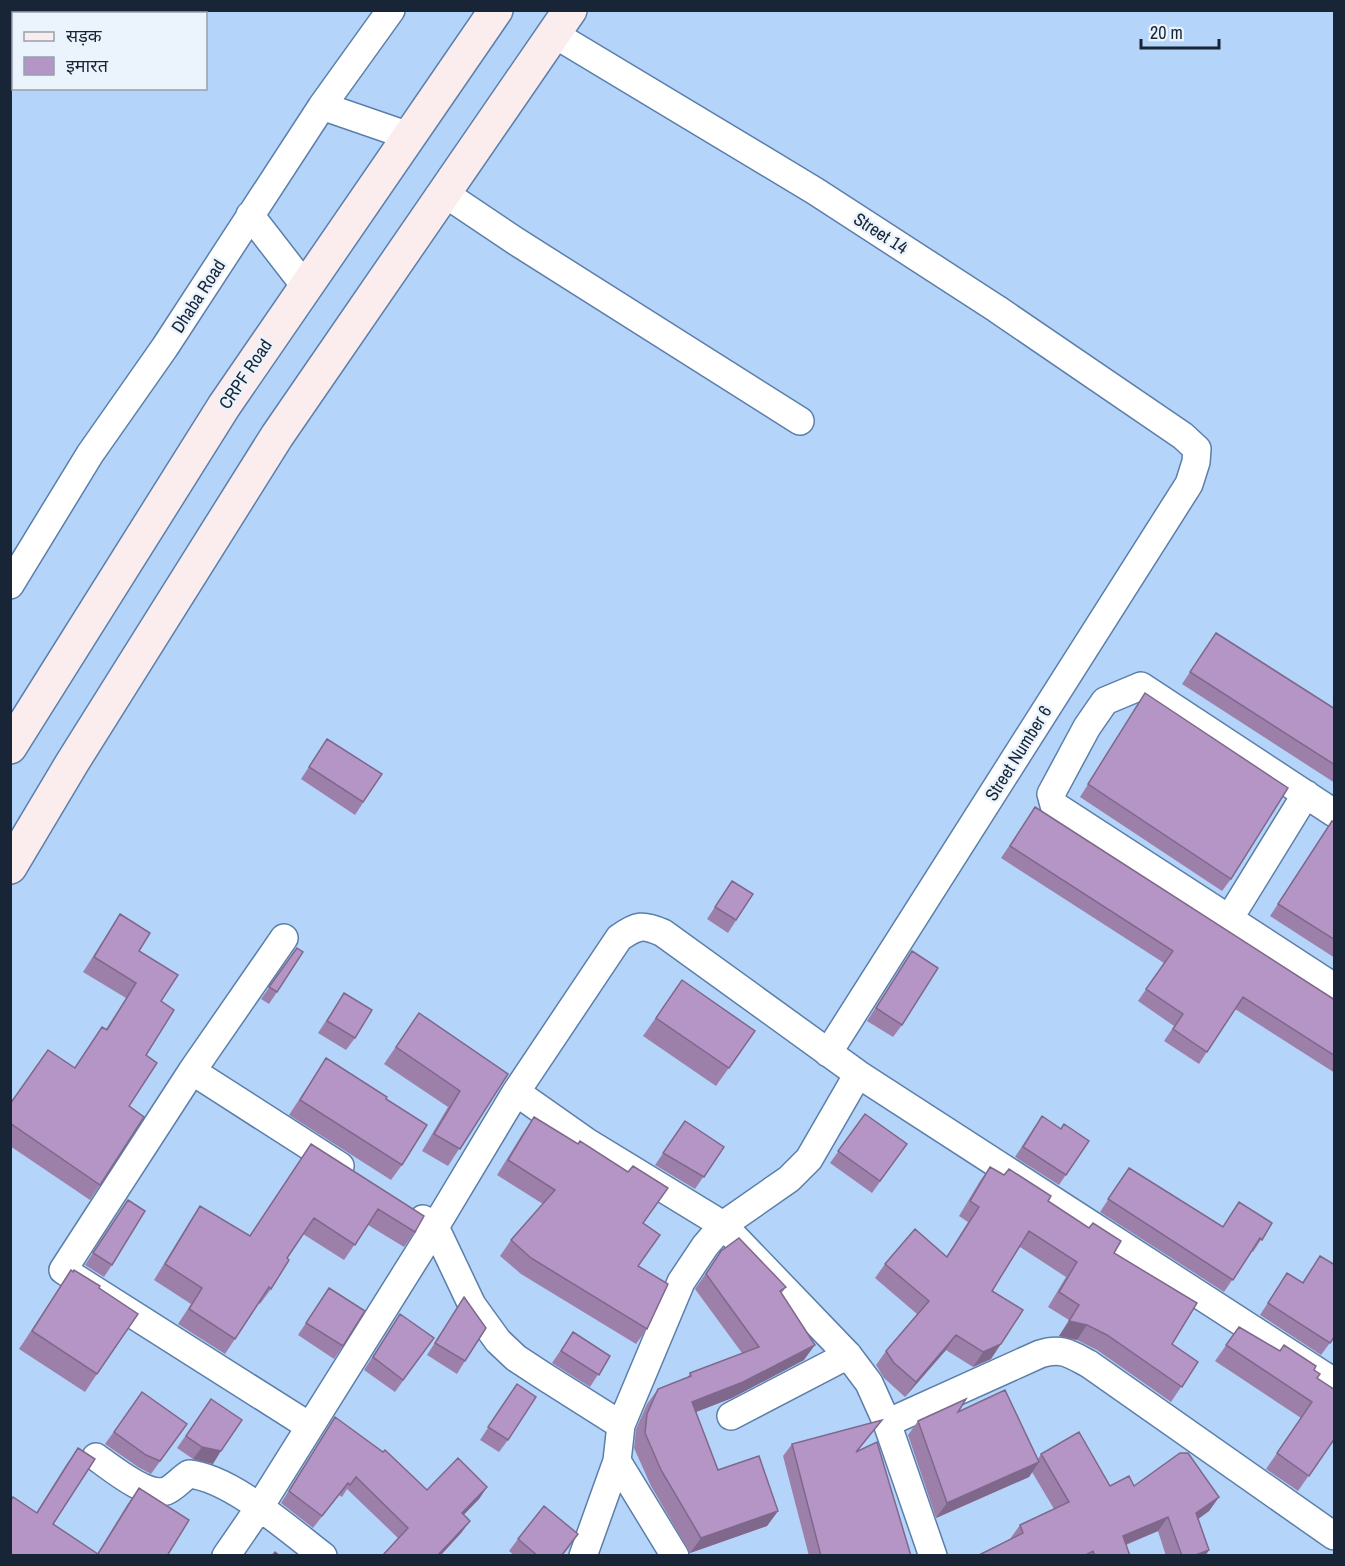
<svg xmlns="http://www.w3.org/2000/svg" width="1345" height="1566" font-family="'Archivo Narrow','Noto Sans Devanagari',sans-serif">
<style>
.lines{fill:none;stroke-linecap:round;stroke-linejoin:round}
.street-casing{stroke:#5b7faa;stroke-width:30}
.secondary-casing{stroke:#5b7faa;stroke-width:36}
.street{stroke:#fff;stroke-width:27}
.secondary{stroke:#fbedee;stroke-width:33}
.wall{fill:#9c80aa}
.shaded-wall{fill:#7f688b}
.building{fill:#b595c6;stroke:#7f688b;stroke-width:1.5}
.labels{text-anchor:middle;dominant-baseline:central;stroke-width:5;stroke-linejoin:round;paint-order:stroke}
.street-label{font-size:18px;fill:#172537;stroke:#ebf3fc}
</style>
<rect width="100%" height="100%" fill="#b5d4fa"/>
<g class="lines">
<defs>
<path id="street" d="M554,34L815,191L997,309L1183,436L1197,449L1196,462L1189,484L828,1053
M322,106L409,136
M444,193L517,242L800,421
M250,215L305,286
M10,585L90,454L165,347L322,106L391,10
M1334,813L1141,686L1105,701L1087,727L1051,794L1054,805L1334,987
M1229,919L1306,794
M284,938L192,1071L63,1270L309,1426
M192,1071L340,1166
M516,1092L587,1142L723,1225L848,1355L869,1383L887,1423L933,1556
M423,1219L435,1227L472,1305L498,1341L516,1358L545,1377L621,1425
M731,1416L848,1355
M887,1423L1040,1354C1062,1347 1070,1354 1089,1364L1334,1536
M96,1457C112,1468 146,1497 166,1491C174,1488 182,1478 189,1474C231,1478 289,1530 323,1556
M617,1461L675,1556
M226,1556L259,1508L435,1227L516,1092L619,938C637,925 643,924 663,933L858,1074L1334,1382
M583,1556L617,1461L621,1425L681,1282L705,1246L723,1225L789,1179L809,1159L858,1074"/>
<path id="secondary" d="M10,747L224,406L496,10
M10,867L72,763L277,436L570,10"/>
</defs>
<!-- street casing -->
<use href="#street" class="street-casing"/>
<!-- secondary casing -->
<use href="#secondary" class="secondary-casing"/>
<!-- street -->
<use href="#street" class="street"/>
<!-- secondary -->
<use href="#secondary" class="secondary"/>
</g>
<!-- wall -->
<path class="wall" d="M1216,633L1335,709V783L1182,684Z
M1145,693L1231,879L1222,891L1080,797Z
M327,739L382,774L355,815L301,779Z
M1035,807L1335,1000V1073L1235,1009L1199,1064L1164,1041L1174,1026L1138,1001L1164,963L1001,858Z
M1332,821L1335,822V958L1270,916Z
M732,881L753,894L728,933L707,919Z
M120,914L139,951L161,1001L146,1055L100,1185L90,1200L10,1146V1104L74,1068L102,1027L106,1029L126,998L83,972Z
M297,948L277,992L269,1004L261,999Z
M912,951L902,1025L893,1037L867,1021Z
M682,980L755,1031L716,1086L643,1036Z
M344,993L355,1038L346,1050L318,1033Z
M419,1013L508,1074L448,1166L422,1151L448,1107L384,1064Z
M326,1058L386,1099L402,1165L391,1180L289,1115Z
M865,1114L907,1144L872,1193L830,1163Z
M534,1117L643,1223L639,1266L647,1329L636,1344L521,1274L500,1256L511,1240L543,1204L497,1175L523,1133Z
M685,1121L724,1147L695,1189L655,1165Z
M1035,1126L1061,1129L1089,1141L1059,1185L1015,1157Z
M301,1159L415,1232L404,1247L368,1225L344,1260L303,1234L287,1258L271,1289L260,1304L259,1303L225,1354L178,1324L191,1304L154,1280L190,1221L200,1206L250,1236Z
M990,1167L1048,1201L1114,1253L1172,1344L1198,1362L1171,1402L1097,1350L1077,1340L1059,1336L1069,1320L1048,1307L1066,1277L1020,1247L992,1291L991,1359L973,1367L946,1350L905,1397L884,1378L876,1365L886,1351L917,1314L875,1278L885,1264L947,1256L968,1222L959,1216L980,1181Z
M1129,1168L1222,1227L1272,1223L1253,1252L1252,1251L1224,1292L1100,1212Z
M128,1200L112,1265L104,1277L85,1265Z
M721,1251L786,1287L781,1294L804,1360L732,1398L695,1412L718,1470L778,1511L767,1526L690,1553L651,1486L634,1448L636,1429L647,1404L658,1389L688,1377L690,1373L742,1353L695,1289Z
M1320,1256L1335,1336L1321,1355L1260,1315L1287,1273L1302,1283Z
M71,1270L99,1288L97,1374L85,1392L19,1349Z
M329,1288L343,1346L334,1359L298,1335Z
M464,1297L465,1361L457,1374L427,1355Z
M400,1314L434,1338L395,1392L364,1370Z
M1239,1327L1280,1351L1314,1370L1317,1378L1335,1438L1298,1491L1266,1469L1301,1418L1215,1361Z
M573,1332L610,1356L590,1387L552,1363Z
M517,1384L508,1440L499,1452L480,1440Z
M142,1392L187,1424L151,1474L138,1467L105,1444Z
M211,1399L213,1464L193,1459L177,1448Z
M958,1412L1038,1459L1041,1454L1110,1486H1134L1219,1497L1209,1511L1198,1519L1209,1550L1205,1556H1166L1158,1531L1126,1545L1130,1556H977L1010,1539L1020,1525L1054,1509L1032,1472L1029,1477L936,1518L908,1435L918,1421Z
M335,1417L427,1490L487,1487L479,1499L463,1515L470,1521L461,1533L440,1556H382L398,1538L347,1489L342,1497L339,1495L313,1528L281,1503Z
M882,1420L858,1450L911,1556H809L783,1456L792,1444Z
M78,1448L53,1524L97,1554L127,1505L139,1488L167,1556H10L36,1513L66,1465Z
M518,1539L570,1546L562,1556H515L509,1551Z"/>
<!-- shaded-wall -->
<path class="shaded-wall" d="M1069,1321L1087,1325L1077,1340L1059,1336Z
M956,1335L946,1350L905,1397L916,1382Z
M1001,1344L991,1359L973,1367L983,1352Z
M815,1345L804,1360L732,1398L681,1418L692,1402Z
M202,1447L221,1451L213,1464L193,1459Z
M1039,1462L1029,1477L936,1518L947,1503Z
M487,1487L479,1499L453,1526L462,1513Z
M1219,1497L1209,1511L1186,1528L1196,1513Z
M778,1511L767,1526L690,1553L701,1538Z
M1168,1517L1158,1531L1112,1550L1123,1536Z
M470,1521L461,1533L440,1556H437Z
M1209,1550L1205,1556H1193Z"/>
<!-- building -->
<path class="building" d="M1216,633L1335,709V765L1190,672Z
M1145,693L1288,788L1231,879L1088,784Z
M327,739L382,774L363,802L309,767Z
M1035,807L1335,1000V1056L1243,997L1207,1052L1173,1029L1183,1014L1146,989L1173,951L1010,846Z
M1332,821L1335,822V940L1278,904Z
M732,881L753,894L736,920L715,907Z
M120,914L150,933L139,951L178,975L161,1001L174,1010L146,1055L157,1063L129,1106L144,1117L100,1185L10,1123V1104L48,1050L75,1068L102,1027L107,1030L136,983L94,957Z
M297,948L303,952L277,992L269,987Z
M912,951L938,968L902,1025L876,1008Z
M682,980L755,1031L729,1068L656,1018Z
M344,993L372,1010L355,1038L327,1021Z
M419,1013L508,1074L460,1149L434,1134L460,1091L396,1047Z
M326,1058L387,1097L386,1099L427,1125L402,1165L300,1100Z
M865,1114L907,1144L880,1181L838,1151Z
M1042,1116L1061,1129L1064,1124L1089,1141L1066,1175L1023,1147Z
M534,1117L578,1144L580,1141L628,1172L633,1166L668,1188L643,1223L660,1235L638,1266L668,1284L647,1329L531,1258L511,1240L555,1190L508,1160Z
M685,1121L724,1147L704,1177L663,1153Z
M311,1144L424,1216L415,1232L378,1209L355,1245L314,1218L287,1258L289,1260L271,1289L269,1287L235,1339L189,1309L202,1288L165,1264L200,1206L250,1236Z
M990,1167L1004,1175L1009,1169L1051,1196L1048,1201L1089,1228L1093,1223L1121,1241L1114,1253L1197,1303L1172,1344L1198,1362L1182,1387L1107,1335L1087,1325L1069,1321L1079,1305L1059,1292L1077,1262L1029,1231L992,1291L1023,1310L1001,1344L983,1352L956,1335L916,1382L894,1363L886,1351L929,1301L885,1264L915,1229L947,1257L979,1207L970,1201Z
M1129,1168L1223,1227L1239,1202L1272,1223L1262,1240L1260,1238L1233,1280L1108,1199Z
M128,1200L145,1211L112,1265L93,1253Z
M739,1238L786,1287L780,1291L815,1345L743,1382L692,1402L718,1470L759,1456L778,1511L701,1538L661,1470L645,1433L647,1414L658,1389L691,1376L690,1373L759,1347L706,1274L721,1251Z
M1320,1256L1335,1265V1336L1330,1343L1268,1303L1287,1273L1303,1283Z
M71,1270L73,1272L74,1270L100,1286L99,1288L138,1314L97,1374L32,1331Z
M329,1288L365,1311L343,1346L306,1323Z
M464,1297L486,1328L465,1361L435,1343Z
M400,1314L434,1338L403,1380L373,1357Z
M1239,1327L1280,1351L1284,1345L1316,1366L1314,1370L1320,1374L1317,1378L1335,1390V1438L1309,1476L1277,1453L1312,1402L1226,1345Z
M573,1332L610,1356L599,1375L561,1351Z
M517,1384L536,1397L508,1440L488,1427Z
M1005,1390L1039,1462L947,1503L918,1421L966,1399L958,1412Z
M142,1392L187,1424L160,1461L146,1455L114,1432Z
M211,1399L242,1420L221,1451L202,1447L186,1436Z
M335,1417L383,1452L385,1450L427,1490L458,1458L487,1487L462,1513L470,1521L437,1556H382L408,1528L356,1477L350,1485L348,1483L322,1516L289,1491Z
M882,1420L856,1452L877,1442L911,1556H821L792,1444Z
M1079,1432L1110,1486L1129,1476L1134,1486L1180,1453H1188L1219,1497L1196,1513L1209,1550L1193,1556H1182L1168,1517L1123,1536L1130,1556H1095L1093,1551L1084,1556H977L1023,1533L1020,1525L1069,1502L1041,1454Z
M78,1448L95,1459L53,1524L98,1554L139,1488L189,1520L167,1556H10V1501L13,1497L37,1513Z
M544,1506L578,1534L561,1556H538L518,1539Z
M275,1552L280,1556H272Z"/>
<g class="labels">
<!-- street labels -->
<g class="street-label">
<text transform="translate(881 233) rotate(33)">Street 14</text>
<text transform="translate(198 296) rotate(-57)">Dhaba Road</text>
<text transform="translate(245 374) rotate(-56)">CRPF Road</text>
<text transform="translate(1018 753) rotate(-58)">Street Number 6</text>
</g>
</g>
<!-- border -->
<rect width="1345" height="1566" fill="none" stroke="#172537" stroke-width="24"/>
<!-- legend -->
<rect x="12" y="12" width="195" height="78" fill="#ebf3fc" stroke="#96a1ad" stroke-width="1.5"/>
<rect x="24" y="32" width="30" height="9" fill="#fbedee" stroke="#96a1ad" stroke-width="1.5"/>
<text x="66" y="42" font-size="18" fill="#172537">सड़क</text>
<rect x="24" y="57" width="30" height="18" fill="#b595c6" stroke="#96a1ad" stroke-width="1.5"/>
<text x="66" y="72" font-size="18" fill="#172537">इमारत</text>
<!-- scale -->
<path d="M1141 39v9h78v-9" fill="none" stroke="#172537" stroke-width="3"/>
<text x="1150" y="39" font-size="18" fill="#172537" stroke="#ebf3fc" stroke-width="4.5" paint-order="stroke">20 m</text>
</svg>
